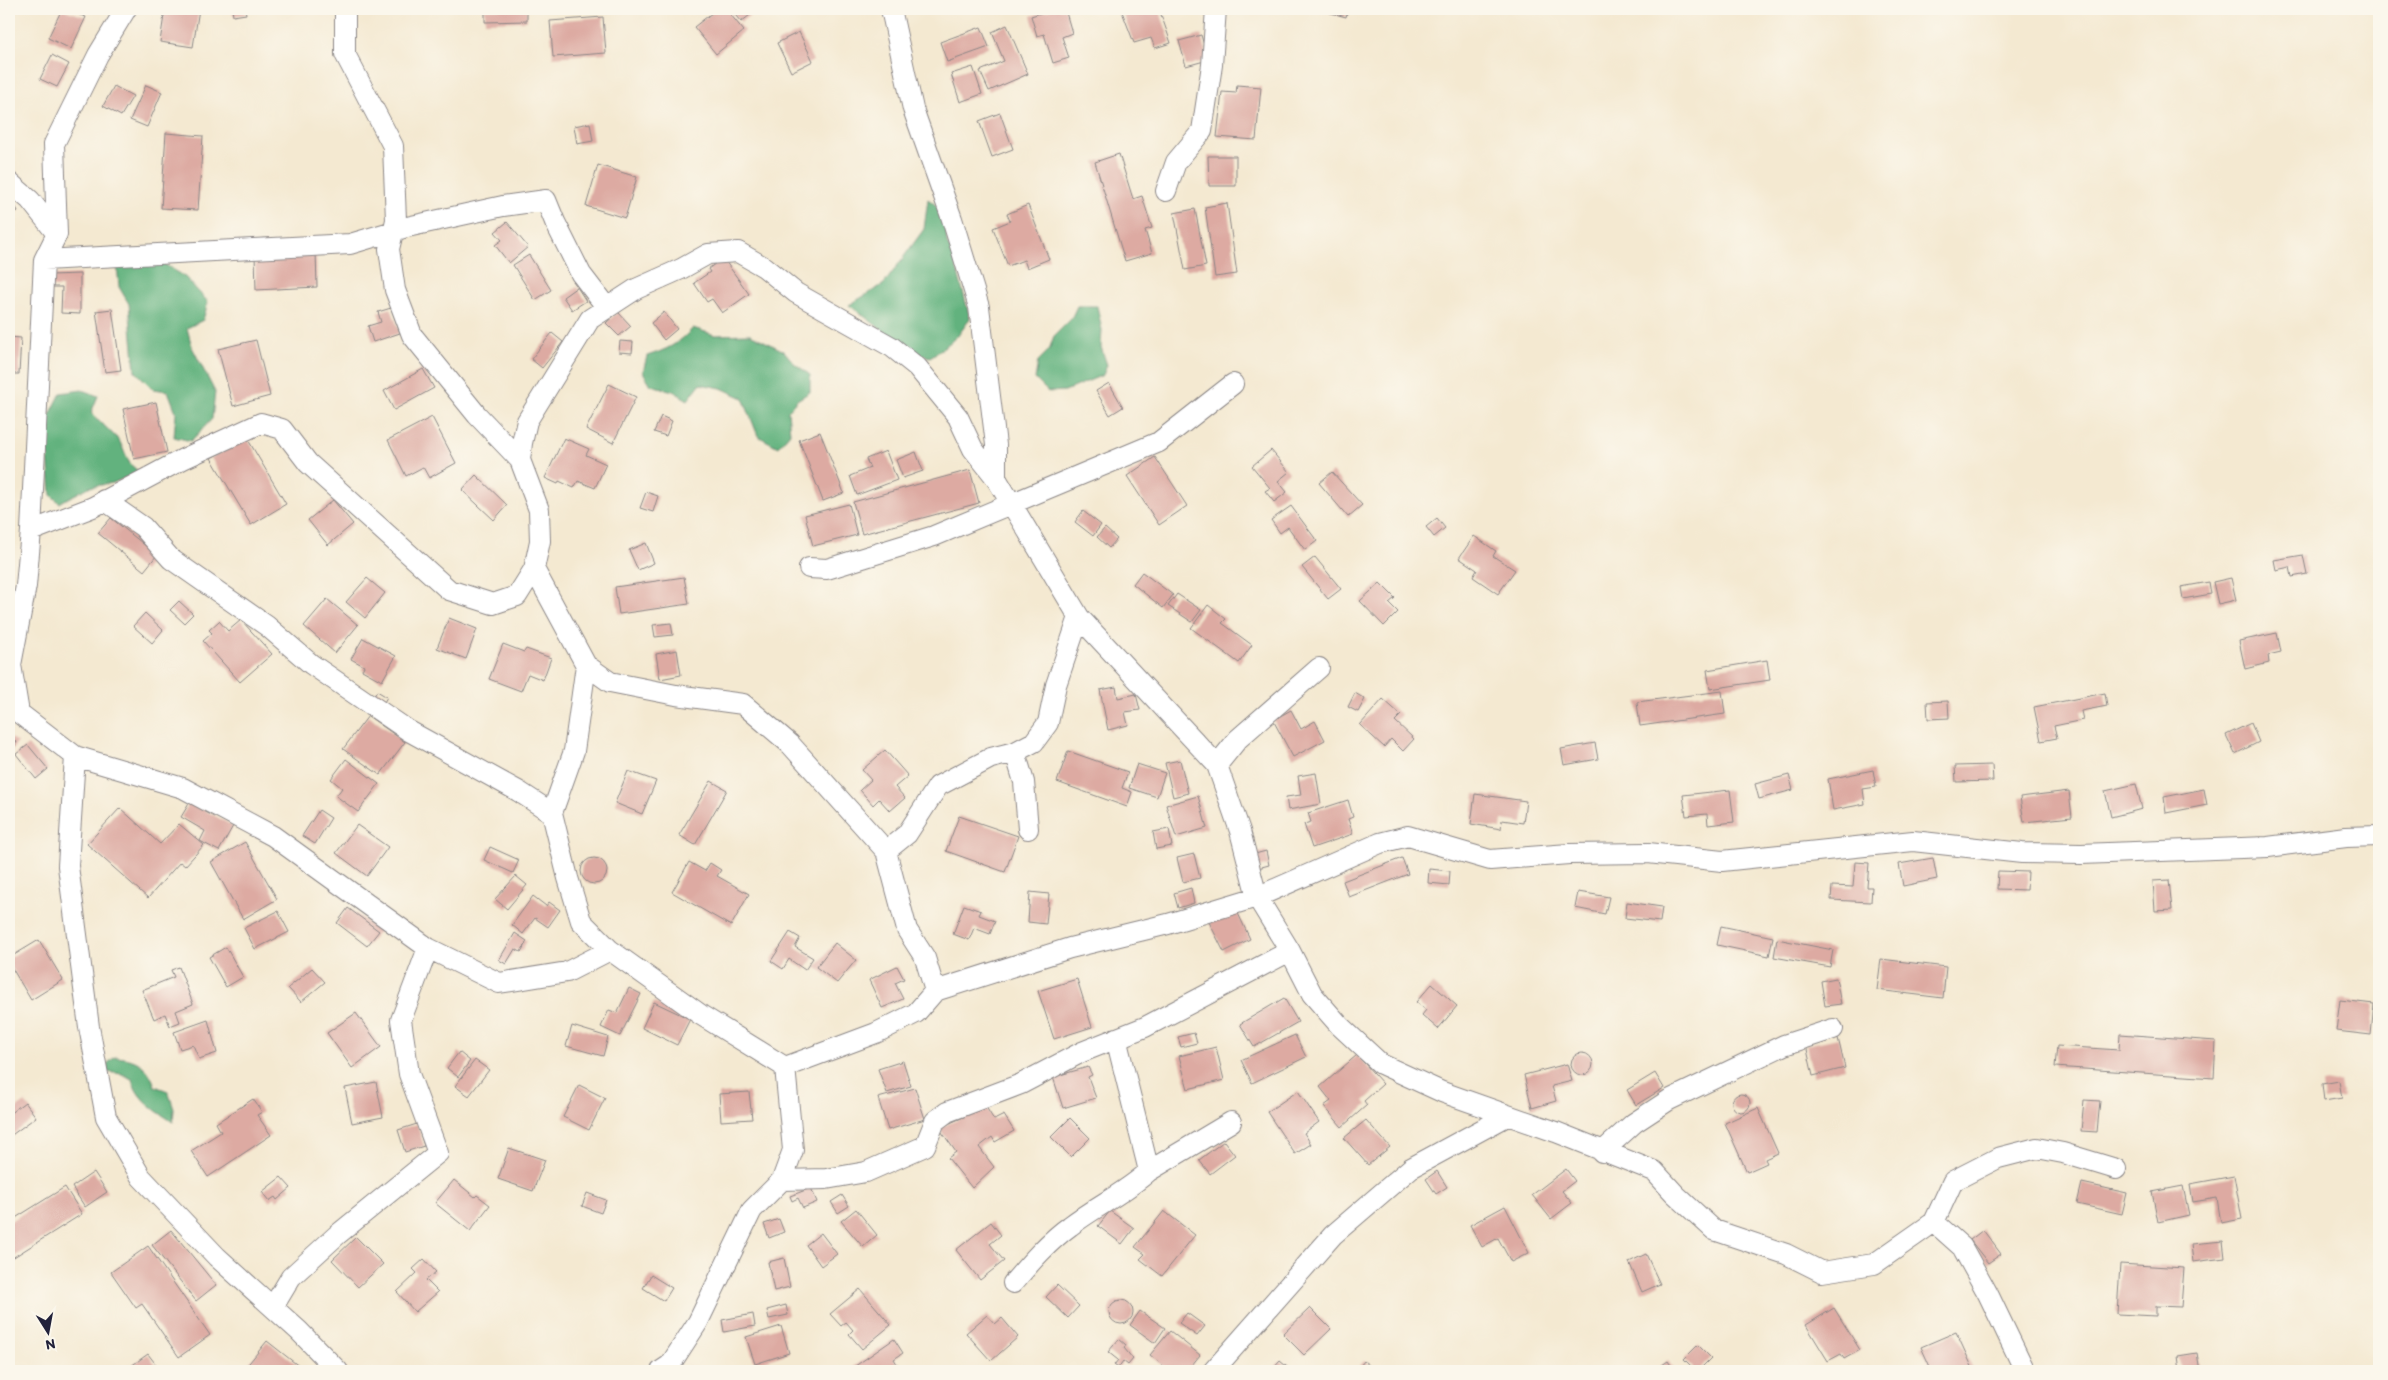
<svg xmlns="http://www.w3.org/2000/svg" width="2388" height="1380" font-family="Itim,sans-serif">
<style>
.forest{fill:#62b27e;stroke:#426a5c}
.building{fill:#ddaaa2}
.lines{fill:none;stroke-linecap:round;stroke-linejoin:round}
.street-casing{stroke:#8b8686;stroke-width:22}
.street{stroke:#fff;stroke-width:20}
</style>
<rect width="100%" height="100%" fill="#fbf7ec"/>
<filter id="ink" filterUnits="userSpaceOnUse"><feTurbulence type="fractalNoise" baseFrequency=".02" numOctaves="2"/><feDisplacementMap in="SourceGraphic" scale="10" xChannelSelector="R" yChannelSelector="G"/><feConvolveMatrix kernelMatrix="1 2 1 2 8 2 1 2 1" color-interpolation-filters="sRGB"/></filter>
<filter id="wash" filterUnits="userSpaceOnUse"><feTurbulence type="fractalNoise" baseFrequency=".0096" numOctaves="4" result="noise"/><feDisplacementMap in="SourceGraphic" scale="20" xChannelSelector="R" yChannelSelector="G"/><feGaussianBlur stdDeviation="1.12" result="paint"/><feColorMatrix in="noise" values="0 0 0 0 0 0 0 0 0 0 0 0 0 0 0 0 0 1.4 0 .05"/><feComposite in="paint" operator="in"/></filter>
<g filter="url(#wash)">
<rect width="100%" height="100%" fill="#f4e9d1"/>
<!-- forest -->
<path class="forest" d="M928,199L937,206L946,230L947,243L953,254L970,318C960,336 947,346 930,357L913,353L849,305L884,284L924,229Z
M159,261L184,276L208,302L203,320L187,328L192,347L215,392L212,419L191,441L174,437L176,412L168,391L153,389L135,371L129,304L119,287L117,265Z
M1077,306H1097L1102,330L1101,347L1107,365L1103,375L1065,391L1048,392L1035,379L1038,361L1049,350L1054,336L1071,319Z
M693,328L715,335L750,334L784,351L794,363L810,375V392L797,400L788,411L790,433L778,447L758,436L743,398L721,388L700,384L688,400L673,391L651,385L643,372L647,356C666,350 679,344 693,328Z
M82,390L98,396L91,413L119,440L130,464L139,472L113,483L89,487L59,503L51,495L47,441L49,417L61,393Z
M115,1057C136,1058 148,1065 155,1086L168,1091L174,1109L173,1122C156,1111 137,1100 132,1079L122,1074L107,1072V1064Z"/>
<g id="blocks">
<!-- building -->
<path class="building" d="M62,9L86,17L71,49L48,38Z
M165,9H199L193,47L160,42Z
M232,9H245L246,14L233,16Z
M485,9H527V21L485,22Z
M717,9H726L744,31L716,54L694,27Z
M730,9H745L750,15L741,22Z
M1053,9H1065L1072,33L1062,37L1069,58L1053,63L1044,34L1037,36L1031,16Z
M1121,9H1159L1171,43L1155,48L1151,38L1134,43Z
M1316,9H1348L1346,17Z
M603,17L606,53L553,57L550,21Z
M1007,25L1028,74L989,91L980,71L1004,61L992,32Z
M981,27L989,47L947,62L940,42Z
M799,32L813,61L791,72L777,43Z
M1201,35L1208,60L1186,66L1179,41Z
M52,55L69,64L57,87L40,79Z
M973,67L982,94L960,102L951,74Z
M146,85L162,92L147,127L130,120Z
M1237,85L1261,87L1256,140L1217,137L1222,92L1236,93Z
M114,86L133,96L121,116L103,106Z
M1000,113L1013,149L992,157L979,121Z
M590,123L593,141L577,144L574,126Z
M166,133L203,136L198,210L161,208Z
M1119,154L1133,199L1142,196L1152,228L1145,230L1152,253L1125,261L1095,162Z
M1208,156H1236V186H1209Z
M598,165L637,177L625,218L586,206Z
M9,195L18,211L9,216Z
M1227,203L1237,274L1215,277L1205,207Z
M1028,205L1049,259L1027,268L1024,260L1008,266L993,228L1010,221L1007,214Z
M1195,209L1206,266L1185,270L1174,213Z
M507,222L528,247L509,263L495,245L502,240L495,232Z
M316,252L317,287L256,290L255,255Z
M529,255L551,290L535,300L513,265Z
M723,258L749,294L722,313L712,299L707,302L694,283L710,272L708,269Z
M80,274V314L61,313L62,287H50V275Z
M577,287L586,301L572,310L563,297Z
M391,308L400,333L373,342L368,326L381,322L378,312Z
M112,309L121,370L105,372L96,311Z
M618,312L631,326L619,336L606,323Z
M664,312L677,329L664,340L651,323Z
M552,333L563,342L542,368L531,359Z
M9,337L21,338L19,374H9Z
M256,340L270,396L233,406L218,349Z
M620,341L633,342L632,353L619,352Z
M423,369L434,388L394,410L384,391Z
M1109,383L1123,407L1110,415L1096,391Z
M609,384L636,397L613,443L586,429Z
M156,402L167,452L134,459L123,409Z
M661,416L672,421L666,436L654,432Z
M432,417L456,463L429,478L423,467L406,476L388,440Z
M820,432L844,493L823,501L799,440Z
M247,438L286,504L251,525L211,458Z
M564,438L589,449L586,455L606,464L595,488L578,481L574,488L559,481L558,484L545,478Z
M1271,450L1289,472L1278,481L1287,492L1274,502L1265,491L1270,488L1252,466Z
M886,451L897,480L857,495L850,476L870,468L866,459Z
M916,452L923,471L903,478L896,460Z
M1155,457L1187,506L1159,525L1127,476Z
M970,470L979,503L862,534L853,502Z
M1332,472L1362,505L1348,517L1319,483Z
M476,475L507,505L494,520L462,490Z
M646,492L658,496L653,512L640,508Z
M333,500L353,524L328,545L308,520Z
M849,504L857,535L813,546L805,515Z
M1291,506L1317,541L1305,550L1288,527L1280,533L1271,520Z
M1083,511L1101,525L1093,536L1075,522Z
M111,518L157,555L144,571L98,533Z
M1437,518L1445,528L1434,537L1426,527Z
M1105,528L1117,539L1109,548L1097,537Z
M1474,536L1496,551L1493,556L1515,570L1498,594L1473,577L1477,570L1459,558Z
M646,543L654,563L638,570L629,550Z
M2303,555L2307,574L2292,577L2290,567L2276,570L2274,560Z
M1315,557L1341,589L1328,599L1302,567Z
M1142,572L1173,595L1163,608L1133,584Z
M684,577L689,604L619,614L615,587Z
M367,578L385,593L365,618L346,602Z
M2231,578L2236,600L2218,604L2213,582Z
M2209,582L2211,594L2183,599L2181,587Z
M1380,583L1395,598L1389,603L1398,612L1384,626L1360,601Z
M1177,594L1201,610L1192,622L1168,606Z
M327,599L358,625L335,653L304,626Z
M179,601L193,614L184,623L170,610Z
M1208,605L1226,619L1222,623L1252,645L1239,663L1191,628Z
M145,613L163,630L152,643L133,626Z
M449,618L477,629L466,659L437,648Z
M241,620L272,654L240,682L203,641L212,633L209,630L219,621L228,631Z
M671,623L673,635L655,637L653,625Z
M2277,633L2281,652L2268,655L2269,663L2245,669L2239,641Z
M363,638L396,656L382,681L362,670L364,666L351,659Z
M503,644L524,652L526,649L551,658L543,680L528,674L521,691L489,679Z
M677,650L681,675L660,679L656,654Z
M1767,660L1770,680L1710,689L1707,670Z
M1116,687L1118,698L1136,694L1140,710L1125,712L1128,725L1108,730L1100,690Z
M377,691L387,697L383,704L373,698Z
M1722,691L1725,714L1640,726L1637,702Z
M1355,693L1365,699L1358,712L1348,707Z
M2105,693L2107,706L2081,711L2083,720L2054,726L2057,738L2041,741L2034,707Z
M1383,699L1401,715L1395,721L1414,739L1403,751L1391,739L1384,747L1360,725Z
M1948,701L1949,718L1928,719L1927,702Z
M1291,710L1301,729L1315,721L1325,740L1293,757L1273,720Z
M368,716L405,742L380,775L343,749Z
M2251,723L2259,742L2235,754L2226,735Z
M9,737L17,742L9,755Z
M1595,743L1598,759L1564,765L1561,749Z
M28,745L48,769L36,779L16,754Z
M885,750L908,776L895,787L905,798L890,811L879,799L873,805L860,790L871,780L862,770Z
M1068,751L1128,772L1122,788L1132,792L1127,807L1057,782Z
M346,759L379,784L358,812L336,796L342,788L331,779Z
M1180,760L1188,793L1173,797L1165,763Z
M1137,764L1165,773L1157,797L1129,788Z
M1992,765L1993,781L1956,782L1955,766Z
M1873,770L1876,787L1863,789L1865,804L1833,810L1828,779Z
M628,771L656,781L642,814L615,803Z
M1316,773L1321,804L1288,810L1286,797L1301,795L1298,776Z
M1789,775L1793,790L1759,799L1755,784Z
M711,781L727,790L695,845L679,835Z
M2136,784L2142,809L2111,817L2105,791Z
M2204,789L2207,805L2166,813L2164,797Z
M1730,790L1734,822L1708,825L1707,814L1686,816L1683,795Z
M2069,791L2072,817L2024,822L2020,797Z
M1475,794L1526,801L1523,823L1502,820L1501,829L1471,824Z
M1198,796L1207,828L1176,837L1166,805Z
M1348,800L1353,817L1348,819L1353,834L1312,848L1304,824L1311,822L1308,813Z
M190,802L233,826L219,851L200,841L205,831L181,817Z
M120,808L160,844L179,824L204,845L185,866L180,862L148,898L87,844Z
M319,810L331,818L315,844L302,836Z
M959,816L1018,836L1005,872L946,851Z
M357,825L388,847L367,876L336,853Z
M1169,829L1172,846L1156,849L1153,832Z
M245,842L277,899L243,919L211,862Z
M490,847L519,860L513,873L484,860Z
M1266,851L1269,865L1258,868L1255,854Z
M1194,854L1200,878L1183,882L1177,858Z
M1402,858L1408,874L1349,897L1343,881Z
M1933,858L1937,879L1903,886L1899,864Z
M581 871a13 13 0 1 1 26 0a13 13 0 1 1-26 0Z
M689,862L705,871L710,863L721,870L717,876L749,894L731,926L672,892Z
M1855,862L1869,863L1867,887H1872L1871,902L1831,900L1832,886L1853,887Z
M1429,869L1450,871L1449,885L1428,883Z
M1998,871L2028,872L2027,890L1997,889Z
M516,876L527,885L507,909L495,899Z
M2169,880L2172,910L2155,911L2153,881Z
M1191,888L1194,903L1178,908L1174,893Z
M1030,892L1049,894L1046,924L1028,922Z
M1578,892L1609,897L1605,914L1575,908Z
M533,896L546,906L549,902L560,910L548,927L535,918L523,934L512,925Z
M1627,902L1662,907L1660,922L1625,918Z
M964,905L981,911L979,915L995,921L990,934L974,928L969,940L953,934Z
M348,908L379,931L367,946L337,923Z
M1236,909L1250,939L1224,952L1209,922Z
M278,911L289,932L255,949L244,928Z
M1721,926L1773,937L1769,956L1717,945Z
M790,932L800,938L795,947L813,958L805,970L789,959L783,969L771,961Z
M515,933L527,941L521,952L515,949L506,964L499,960Z
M1777,939L1833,950L1830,967L1774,957Z
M39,940L63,980L31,1000L9,963V958Z
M835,943L856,960L837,983L816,967Z
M226,947L243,977L226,987L209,957Z
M1881,959L1946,967L1943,998L1877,990Z
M897,966L904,979L895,983L903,999L882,1008L869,980Z
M179,967L193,1004L176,1011L180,1022L170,1026L165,1014L154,1019L142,990L174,977L171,970Z
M312,968L325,982L301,1002L288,988Z
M1836,978L1841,1004L1825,1006L1821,981Z
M1077,979L1092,1027L1054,1039L1038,991Z
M1432,984L1457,1006L1438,1029L1422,1015L1426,1010L1416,1002Z
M629,988L641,994L620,1036L601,1027L609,1010L617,1013Z
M1284,998L1298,1022L1254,1047L1240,1024Z
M2340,1000L2374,1004L2371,1035L2336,1031Z
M654,1002L690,1019L677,1045L642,1028Z
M356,1013L381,1047L352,1068L327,1033Z
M208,1020L217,1053L199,1059L193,1045L180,1049L174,1032Z
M572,1026L608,1037L603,1056L566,1046Z
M1194,1033L1197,1043L1181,1047L1178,1037Z
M2120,1034L2216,1041L2214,1078L2055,1067L2057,1046L2119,1050Z
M1295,1035L1306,1057L1252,1083L1241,1060Z
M1838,1038L1845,1068L1813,1076L1806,1045Z
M1216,1047L1224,1080L1188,1089L1179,1056Z
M459,1052L470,1061L458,1077L447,1068Z
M1571 1064a11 11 0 1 1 22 0a11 11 0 1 1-22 0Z
M1357,1055L1383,1084L1364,1101L1367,1105L1342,1127L1324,1106L1331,1101L1320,1087Z
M475,1060L489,1070L469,1096L455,1086Z
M903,1061L911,1086L887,1093L878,1069Z
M1567,1064L1572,1081L1552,1086L1556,1101L1532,1108L1524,1075Z
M1088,1067L1092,1075L1088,1077L1096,1098L1063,1108L1053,1077Z
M1655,1073L1664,1088L1636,1105L1627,1090Z
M2339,1081L2342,1098L2324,1101L2322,1084Z
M376,1082L383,1117L352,1123L345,1088Z
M579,1085L605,1098L589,1130L563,1117Z
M915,1088L925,1119L888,1130L878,1098Z
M1298,1091L1319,1122L1304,1133L1311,1144L1295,1154L1267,1112Z
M749,1092L752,1119L721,1121L719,1094Z
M1732 1103a9 9 0 1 1 18 0a9 9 0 1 1-18 0Z
M253,1099L262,1112L257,1115L271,1135L208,1177L191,1151L221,1132L216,1123Z
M2084,1100L2100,1101L2097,1132L2081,1131Z
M25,1102L36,1117L9,1137V1114Z
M986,1107L994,1120L1004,1115L1014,1131L995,1142L992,1137L979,1147L994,1167L972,1188L948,1158L956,1152L939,1128Z
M1758,1108L1778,1153L1765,1159L1767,1163L1747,1172L1725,1123Z
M1070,1118L1090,1138L1071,1157L1051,1137Z
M1366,1120L1390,1147L1368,1165L1344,1138Z
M417,1124L424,1146L405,1152L398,1130Z
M1224,1141L1235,1155L1210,1174L1199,1160Z
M509,1148L545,1160L533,1191L498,1179Z
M1566,1169L1575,1181L1562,1191L1572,1203L1551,1219L1532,1195Z
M1437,1171L1447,1187L1436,1194L1426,1179Z
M94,1172L107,1192L85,1207L72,1187Z
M2234,1176L2242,1219L2221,1223L2217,1198L2193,1202L2190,1184Z
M281,1177L291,1188L277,1200L275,1197L269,1201L262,1192Z
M454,1180L475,1197L477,1195L490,1205L470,1231L435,1203Z
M2082,1183L2127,1193L2122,1214L2077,1204Z
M2183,1186L2189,1215L2158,1222L2152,1192Z
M65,1187L82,1214L9,1260V1222Z
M811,1188L817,1202L803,1208L798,1198L792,1201L790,1196Z
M587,1193L606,1200L601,1213L582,1206Z
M842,1195L849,1206L838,1213L831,1202Z
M1505,1206L1529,1253L1511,1262L1498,1238L1482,1247L1470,1225Z
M856,1209L877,1235L863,1247L841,1221Z
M1110,1211L1134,1228L1122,1244L1098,1226Z
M1164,1211L1195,1235L1162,1276L1140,1259L1145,1254L1135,1247Z
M779,1219L784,1232L769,1238L764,1224Z
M991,1222L1001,1235L990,1244L1004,1261L980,1280L956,1250Z
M171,1230L216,1285L196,1301L152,1245Z
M1983,1230L2001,1254L1988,1263L1970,1240Z
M821,1233L837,1254L821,1266L806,1245Z
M356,1237L383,1264L358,1287L332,1260Z
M2223,1241L2225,1258L2193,1262L2191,1244Z
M148,1246L210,1335L179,1357L142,1304L136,1308L111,1272Z
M1646,1254L1660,1284L1642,1292L1629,1262Z
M784,1258L790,1287L774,1291L768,1262Z
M424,1259L436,1272L426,1280L438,1292L415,1312L397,1292L417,1273L413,1269Z
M2120,1264L2184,1268L2181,1307L2156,1306V1316L2117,1314Z
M651,1275L672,1288L664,1301L643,1288Z
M1057,1285L1079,1306L1068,1318L1046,1297Z
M860,1289L891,1325L862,1349L849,1334L853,1330L846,1322L841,1326L830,1314Z
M1109 1312a12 12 0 1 1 24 0a12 12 0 1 1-24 0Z
M786,1305L788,1315L769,1319L767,1310Z
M1310,1308L1331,1329L1304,1355L1283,1334Z
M1834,1308L1860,1350L1844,1359L1841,1354L1828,1361L1806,1325Z
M1140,1311L1165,1328L1155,1343L1130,1325Z
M1187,1313L1205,1326L1197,1336L1179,1323Z
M753,1314L755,1326L724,1332L722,1320Z
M987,1315L995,1324L1002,1318L1018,1337L991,1361L966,1333Z
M781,1326L789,1353L755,1364L746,1337Z
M1170,1331L1200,1355L1187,1371H1170L1150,1355Z
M1956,1332L1974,1371H1932L1921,1347Z
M894,1339L903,1353L894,1359L899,1367L896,1369L898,1371H848Z
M1119,1339L1126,1345L1124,1348L1133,1359L1128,1365L1123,1361L1118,1368L1114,1365L1118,1360L1108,1352Z
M267,1341L305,1371H249L245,1368Z
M1698,1345L1711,1358L1698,1371H1696L1684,1359Z
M2197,1353L2200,1371H2180L2178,1356Z
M148,1354L161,1371H124Z
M1280,1361L1292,1371H1271Z
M1364,1361L1376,1371H1356Z
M1668,1361L1675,1371H1653Z"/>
</g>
</g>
<g filter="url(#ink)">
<use href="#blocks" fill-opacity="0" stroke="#8b8686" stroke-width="1"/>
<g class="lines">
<defs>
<path id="street" d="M126,9L98,55L54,144L57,234L44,260L31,531L26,586L11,665L19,713L75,756L68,866L89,1027L106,1117L141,1177L217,1257L299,1331L338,1371
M345,9V54L393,146L396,220L389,249L395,290L412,335L477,415L520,460
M891,9L913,109L952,219L979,307L996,445V478
M9,182L30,200L57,234
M1166,191L1176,162L1202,131L1212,65L1216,9
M44,260L350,244L407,227L503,206L546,200L555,222L581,274L607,308
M104,500L143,527L171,559L267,626L311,664L409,731L518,791L552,813
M31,531L93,507L183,459L261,423L282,429L308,463L449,590L493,604L517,596L534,569
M809,568L827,569L934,536L1159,442L1233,384
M586,665L610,682L676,695L743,704L790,744L886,851L907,930L925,958L935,991L916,1013L876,1033L785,1067L701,1015L610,950L581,921L568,878L552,813L574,751L586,665L534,569L540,541L539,510L520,460L522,443L527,421L590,319L636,289L681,269L708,254L738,252L764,267L796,293L892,347L917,367L958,417L973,449L996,478L1079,617L1217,765L1240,831L1257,897L1290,951L1312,994L1340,1026L1381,1064L1442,1092L1556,1132L1654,1171L1675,1194L1714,1230L1786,1254L1822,1272L1874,1264L1934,1222L1962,1247L1988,1294L2025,1371
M1015,752L1034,742L1048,723L1056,685L1079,617
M75,756L183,788L273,836L428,948L499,983L567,972L610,950
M1217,765L1238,739L1319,668
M886,851L907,834L938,786L991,758L1015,752L1024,782L1028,829
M935,991L1070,948L1168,924L1257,897L1380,843L1408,836L1490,860L1569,854L1648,853L1722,861L1913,841L2022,853L2081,854L2268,847L2346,837L2379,836
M1602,1152L1634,1123L1669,1100L1784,1045L1833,1029
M1149,1171L1231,1122
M782,1180L826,1179L866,1172L925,1146L935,1121L947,1112L1021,1084L1082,1052L1145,1027L1290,951
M1934,1222L1953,1181L1998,1158L2037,1148L2063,1153L2116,1169
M1013,1283C1031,1262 1048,1242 1070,1226C1096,1206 1125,1193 1149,1171L1116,1038
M273,1307L291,1277L337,1235L438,1153L409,1074L401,1020L428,948
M661,1371L670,1365L698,1322L752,1210L782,1180L793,1150L785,1067
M1213,1371L1333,1235L1411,1168L1507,1116"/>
</defs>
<!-- street casing -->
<use href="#street" class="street-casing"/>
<!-- street -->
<use href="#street" class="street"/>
</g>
</g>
<!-- margin -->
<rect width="2388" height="1380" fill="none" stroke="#fbf7ec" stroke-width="30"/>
<!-- north arrow -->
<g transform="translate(48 1332) rotate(169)" stroke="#fbf7ec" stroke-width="4" paint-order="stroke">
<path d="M0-4L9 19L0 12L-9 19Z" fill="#22223b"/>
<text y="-8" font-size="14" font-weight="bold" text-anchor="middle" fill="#22223b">N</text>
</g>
</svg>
